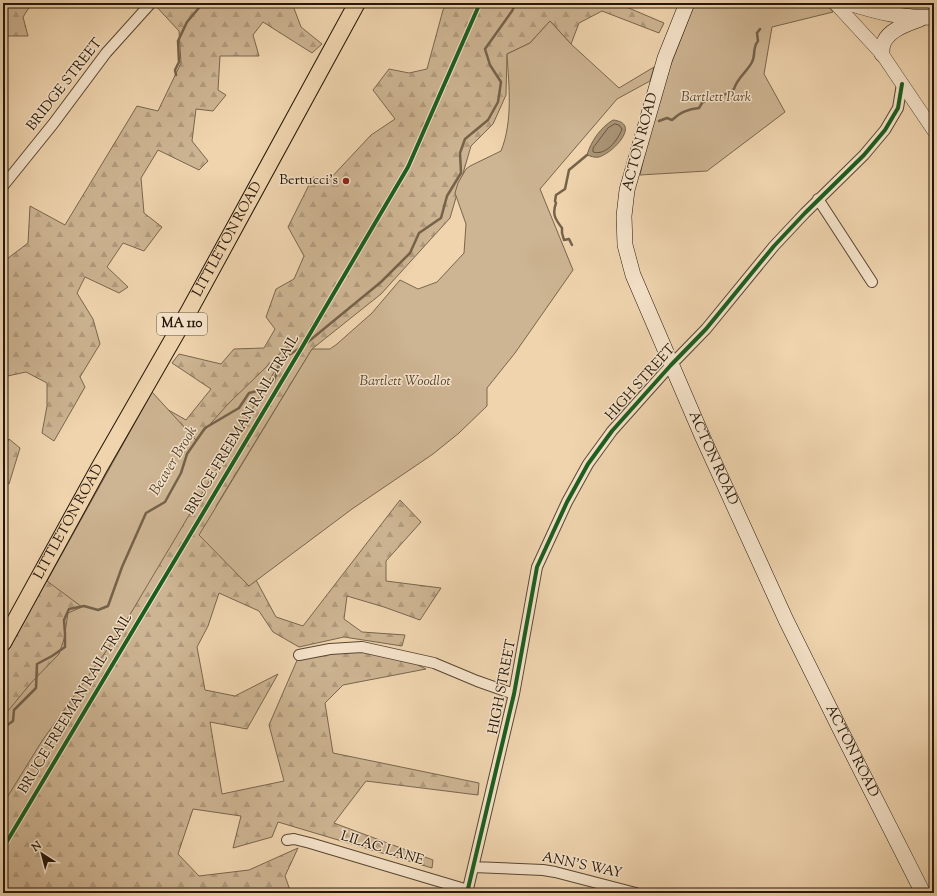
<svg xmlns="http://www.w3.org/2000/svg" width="937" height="896" font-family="'Sorts Mill Goudy',serif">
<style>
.forest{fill:url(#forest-firs);stroke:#79664e}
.park{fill:#cdb492;stroke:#79664e}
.water{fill:#aa9476;stroke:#75624a}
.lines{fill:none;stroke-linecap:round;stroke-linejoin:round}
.shore{stroke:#685640;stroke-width:1}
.stream{stroke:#75624a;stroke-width:2.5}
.minor-casing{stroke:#584632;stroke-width:12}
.tertiary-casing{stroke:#584632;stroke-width:14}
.secondary-casing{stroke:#251709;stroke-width:16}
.primary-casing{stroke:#251709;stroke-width:18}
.minor{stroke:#f5e3ca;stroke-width:10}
.tertiary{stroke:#f5e3ca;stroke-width:13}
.secondary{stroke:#f5e3ca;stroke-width:15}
.primary{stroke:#efd4ae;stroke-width:16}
.cycleway-casing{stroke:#f5e3ca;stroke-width:6}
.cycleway{stroke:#1b5e20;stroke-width:4}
.poi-dot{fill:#8f2418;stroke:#f5e3ca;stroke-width:1.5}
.labels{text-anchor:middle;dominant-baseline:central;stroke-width:3;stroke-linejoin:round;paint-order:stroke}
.shield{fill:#f5e3ca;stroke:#635443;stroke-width:1}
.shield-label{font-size:13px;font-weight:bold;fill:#251709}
.street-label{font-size:14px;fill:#251709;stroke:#f5e3ca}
.park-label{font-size:14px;font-style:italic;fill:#574632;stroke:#f5e3ca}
.poi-label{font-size:14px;fill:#251709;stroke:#f5e3ca;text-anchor:end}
.water-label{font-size:15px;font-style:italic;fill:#5a4935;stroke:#f5e3ca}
</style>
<defs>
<pattern id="forest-firs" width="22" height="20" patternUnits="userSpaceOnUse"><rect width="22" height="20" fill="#cdb492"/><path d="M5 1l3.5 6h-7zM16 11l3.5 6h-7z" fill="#b09a7d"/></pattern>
</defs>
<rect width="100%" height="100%" fill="#efd4ae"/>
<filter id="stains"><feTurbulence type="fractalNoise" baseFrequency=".005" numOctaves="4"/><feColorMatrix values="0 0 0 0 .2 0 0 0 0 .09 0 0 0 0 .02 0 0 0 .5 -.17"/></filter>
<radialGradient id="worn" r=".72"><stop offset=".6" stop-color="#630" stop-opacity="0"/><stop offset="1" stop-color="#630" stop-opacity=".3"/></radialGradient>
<!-- forest -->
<path class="forest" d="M3,3H32L23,17L28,36H4L3,38Z
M153,3H292L301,27L322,44L312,53L263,22L253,35L259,56H220L218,90L226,95L213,111L196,109L192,141L208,161L199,170L158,150L141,178L144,213L162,227L144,251L123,243L107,267L128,287L119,293L85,277L77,293L93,319L100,344L80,377L85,387L54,441L42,433L47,406V383L26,372L3,377V262L28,243L30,206L65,225L137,106L158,111L181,63L179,31Z
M448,3H617L664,23L659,33L602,11L579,23L571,44L550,21L530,43L507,54L506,95L493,124L471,146L450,218L381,294L312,349L216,506L276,617L303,626L400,500L421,522L386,561V581L441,588L420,620L384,607L347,596L344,619L362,632L405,635L402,646L344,637L299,647L273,632L259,611L219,593L208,626L197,647L205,690L235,696L278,674L247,729L210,722L222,794L284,781L269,725L298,658L362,647L402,657L426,669L343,685L325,703L333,753L479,783L478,795L366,781L334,823L433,860L432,868L278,822L272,837L233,848L241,816L193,809L178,854L199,876L249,870L298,848L285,876L291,893H3V643L142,395L186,420L211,389L172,363L179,354L221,364L234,349L264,348L275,329L266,317L276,289L294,279L304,256L288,227L313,177L328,181L371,135L395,119L373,90L389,69L409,73L427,69L443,10Z
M9,439L20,448L9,484L3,483V450Z"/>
<!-- park -->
<path class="park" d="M695,3H825L833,12L772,27L764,74L785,112L707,171L640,175L647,144L666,77Z
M550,21L571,44L619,88L654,67L650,81L617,99L540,189L573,270L515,353L487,388V406L459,433L433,454L352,509L249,586L199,535L312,349H330L337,344L372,313L400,280L418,289L437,282L464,253L466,224L455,193L458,183L466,169L470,166L501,151C513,121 509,87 507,54L530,43Z
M292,342L119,633L42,741L3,804V717L31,683L59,654L64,639L68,613L82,607L47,581L152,392L196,440L228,404Z"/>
<!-- water -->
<path class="water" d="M613,120C642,123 613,153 599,157C595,158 590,156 587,155C591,141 601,127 613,120Z"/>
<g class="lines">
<!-- shore -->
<path class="shore" d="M615,124L619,125L622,129C618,140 606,156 593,152V148L608,128Z"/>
<!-- stream -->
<path class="stream" d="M182,3L193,6H201
M176,75L175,70L179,62L178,41L187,22L203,3
M659,121L667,118L672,120C680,112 688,109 699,108L702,103L711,97H721L734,89C737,78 747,72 752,62C756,55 752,48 758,41L757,33L760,29
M572,245L569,239L564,240L562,233V228C555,219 552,214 556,203L555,201L556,195L565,189L569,170L587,155
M3,728L13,721L14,710L36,688L37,664L52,656L65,647V634L64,620L69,609L84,606L98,610L108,606L122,567L146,513L165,502L181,473L187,454L205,428L239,408L249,393L265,389L274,381L281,360L303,346L381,282L410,253L419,233L441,218L447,196L461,173L460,153L465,139L488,120L498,102L501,82L490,65L485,49L512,11L516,3"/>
<defs>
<path id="minor" d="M3,186L53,124L106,53L151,3
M818,199L872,282
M299,655L330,649L362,647L434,663L477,681L514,694
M287,840L294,839L310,843L468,890
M473,867L543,870L555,872L636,893
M467,893L514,694L537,567L567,502L588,464L612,431L671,365L706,329L774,246L805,213L864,155L885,130L898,108L902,84"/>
<path id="tertiary" d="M835,3L882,54L934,131"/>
<g id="secondary">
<path id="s1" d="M687,3L665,58L627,190L624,216L625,245L633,275L703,438L786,620L841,731L923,893"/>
<path d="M849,3C877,12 905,19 934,17"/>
<path d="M882,54C882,50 882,45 884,42C890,29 908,24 920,19"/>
</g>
<g id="primary">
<path id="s2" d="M3,643L99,468L189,311L357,3"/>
</g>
</defs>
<!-- minor casing -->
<use href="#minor" class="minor-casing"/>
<!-- tertiary casing -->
<use href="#tertiary" class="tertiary-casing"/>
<!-- secondary casing -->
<use href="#secondary" class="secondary-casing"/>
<!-- primary casing -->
<use href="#primary" class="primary-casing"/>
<!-- minor -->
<use href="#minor" class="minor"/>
<!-- tertiary -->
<use href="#tertiary" class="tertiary"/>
<!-- secondary -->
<use href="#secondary" class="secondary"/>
<!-- primary -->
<use href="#primary" class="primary"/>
<defs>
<path id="cycleway" d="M3,848L301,349L408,167L480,3
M467,893L514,694L537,567L567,502L588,464L612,431L671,365L706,329L774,246L805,213L864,155L885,130L898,108L902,84"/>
</defs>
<!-- cycleway casing -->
<use href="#cycleway" class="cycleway-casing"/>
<!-- cycleway -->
<use href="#cycleway" class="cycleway"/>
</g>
<!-- markers -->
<circle class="poi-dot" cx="346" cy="181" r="4"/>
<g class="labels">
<!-- shield labels -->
<rect class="shield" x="157" y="313" width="50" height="22" rx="3"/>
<g class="shield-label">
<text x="182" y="324">MA 110</text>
</g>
<!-- street labels -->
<g class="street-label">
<text transform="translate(65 85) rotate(-52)">BRIDGE STREET</text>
<text transform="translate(641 142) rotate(-75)">ACTON ROAD</text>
<text stroke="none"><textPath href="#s2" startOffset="462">LITTLETON ROAD</textPath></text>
<text transform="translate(641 383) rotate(-48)">HIGH STREET</text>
<text transform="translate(243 425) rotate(-59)">BRUCE FREEMAN RAIL TRAIL</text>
<text stroke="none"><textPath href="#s1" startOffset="483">ACTON ROAD</textPath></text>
<text stroke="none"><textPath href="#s2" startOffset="138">LITTLETON ROAD</textPath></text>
<text transform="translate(503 687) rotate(-79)">HIGH STREET</text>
<text transform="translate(76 704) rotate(-59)">BRUCE FREEMAN RAIL TRAIL</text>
<text stroke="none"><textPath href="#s1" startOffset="807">ACTON ROAD</textPath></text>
<text transform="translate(382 849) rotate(17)">LILAC LANE</text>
<text transform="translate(582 866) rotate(12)">ANN'S WAY</text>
</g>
<!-- park labels -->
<g class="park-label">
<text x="716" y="98">Bartlett Park</text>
<text x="405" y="382">Bartlett Woodlot</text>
</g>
<!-- poi labels -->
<g class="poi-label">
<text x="338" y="181">Bertucci's</text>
</g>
<!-- water labels -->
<g class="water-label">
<text transform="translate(174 461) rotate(-59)">Beaver Brook</text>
</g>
</g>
<!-- margin -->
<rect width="937" height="896" fill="none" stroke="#efd4ae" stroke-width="16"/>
<rect x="4" y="4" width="929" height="888" fill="none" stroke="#251709" stroke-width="2"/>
<rect x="8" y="8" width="921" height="880" fill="none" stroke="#251709"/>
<!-- north arrow -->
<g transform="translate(42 854) rotate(324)" stroke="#f5e3ca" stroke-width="3" paint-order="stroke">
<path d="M0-3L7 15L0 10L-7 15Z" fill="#251709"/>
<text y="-6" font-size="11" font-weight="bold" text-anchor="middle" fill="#251709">N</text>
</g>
<rect width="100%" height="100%" filter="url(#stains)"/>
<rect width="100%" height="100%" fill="url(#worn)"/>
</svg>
